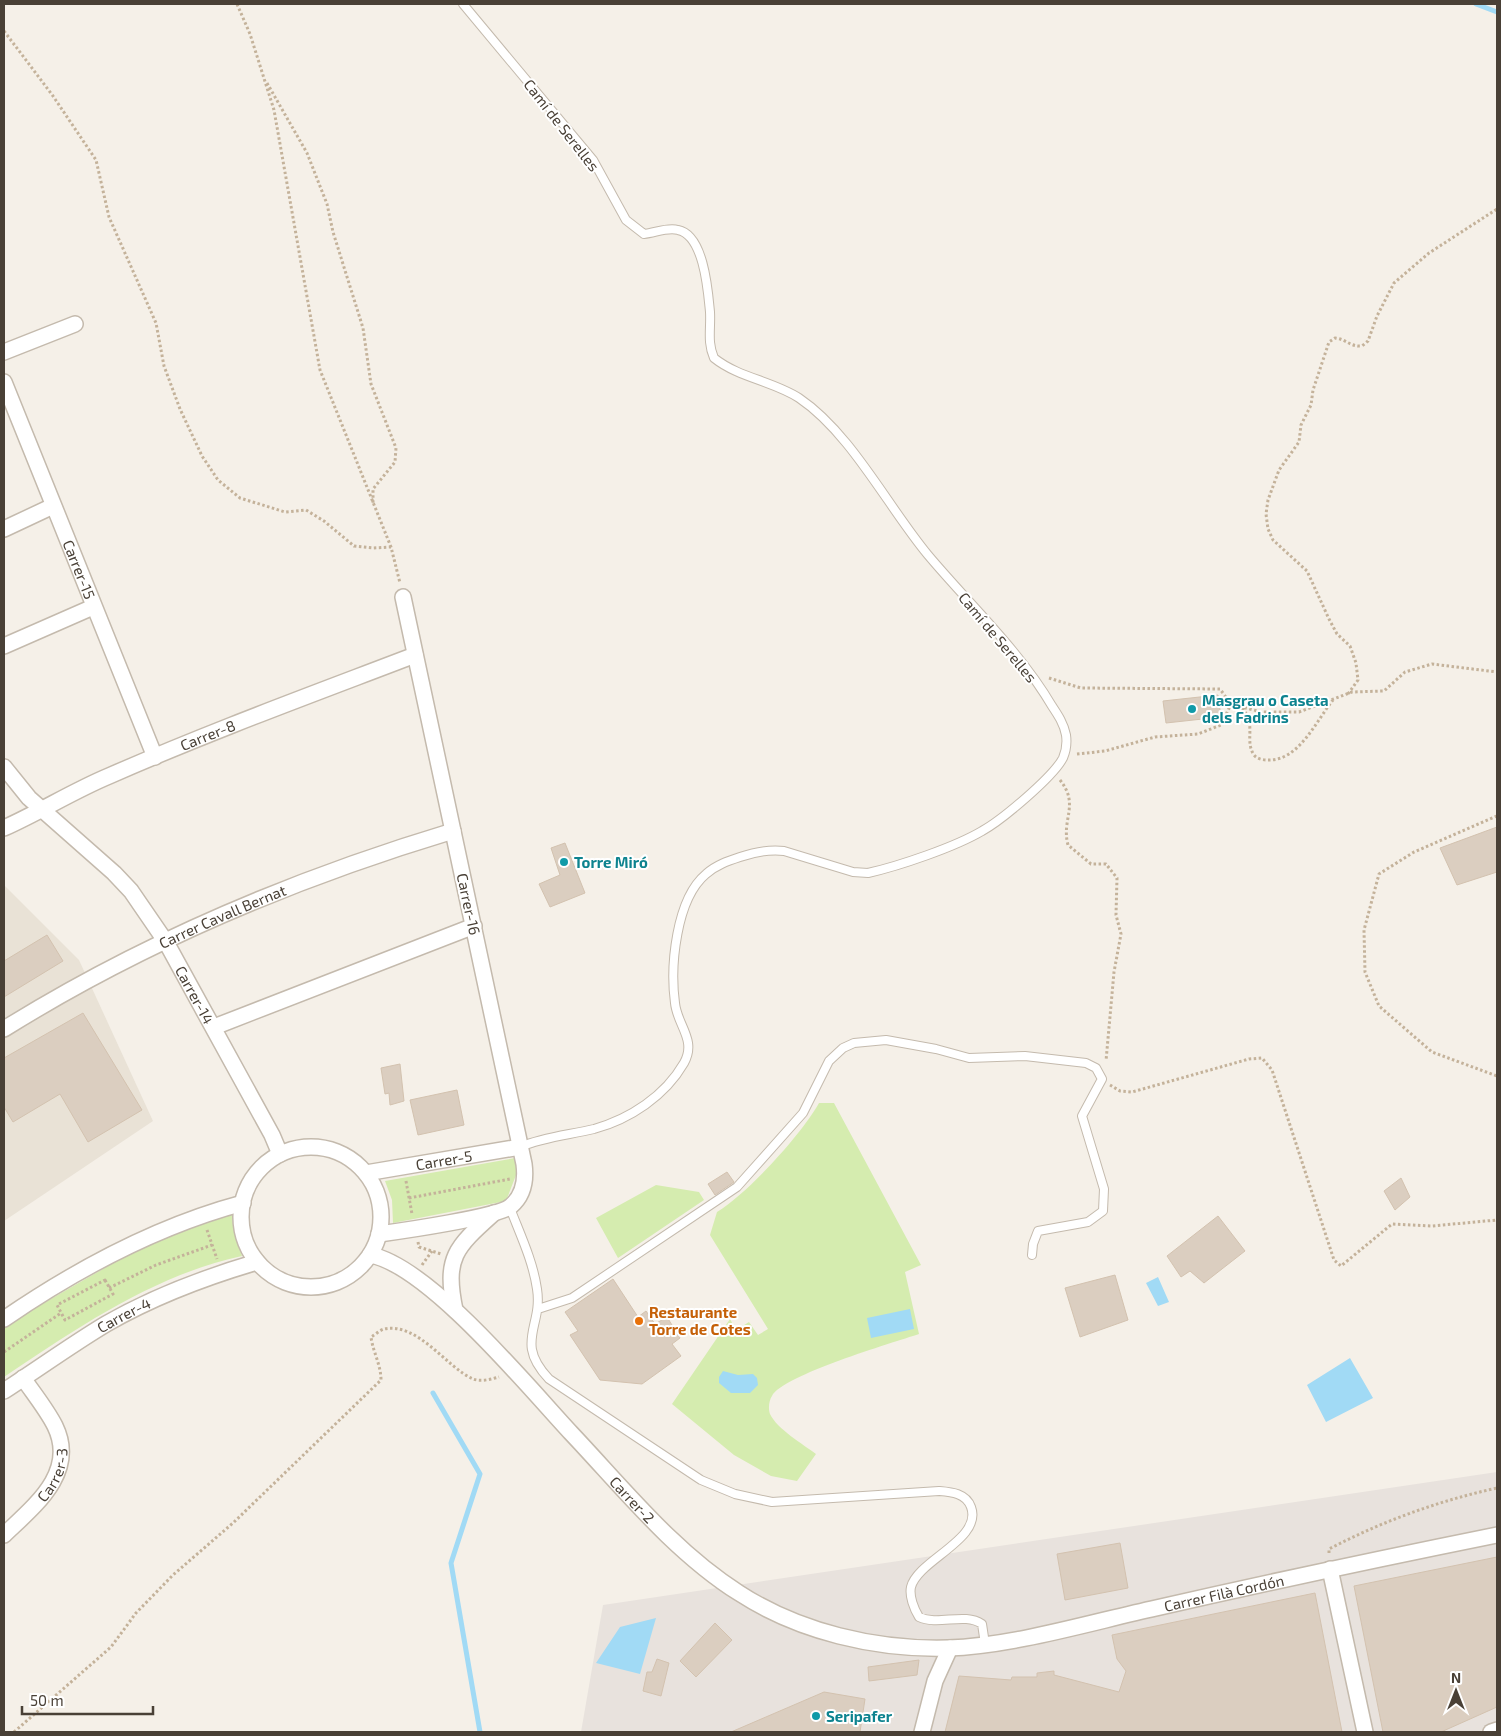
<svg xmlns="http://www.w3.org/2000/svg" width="1501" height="1736" font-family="'Exo 2',sans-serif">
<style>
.residential{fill:#e9e2d6}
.industrial{fill:#e8e2dd}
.green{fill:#d5ecaf}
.water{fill:#a1daf5}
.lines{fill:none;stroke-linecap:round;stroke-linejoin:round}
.stream{stroke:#a1daf5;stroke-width:5}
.building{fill:#dbcec0;stroke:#d3c2af}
.lane-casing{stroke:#c4baad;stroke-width:10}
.street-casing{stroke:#c4baad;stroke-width:18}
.path{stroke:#c4b29a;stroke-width:3;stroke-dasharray:2.5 2.5;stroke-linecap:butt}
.lane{stroke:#fff;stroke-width:8}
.street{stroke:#fff;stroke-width:15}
.culture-dot{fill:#0f9aa8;stroke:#fff;stroke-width:2}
.food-dot{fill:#e8710a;stroke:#fff;stroke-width:2}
.labels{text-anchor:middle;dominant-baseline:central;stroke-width:4;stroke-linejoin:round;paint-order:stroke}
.street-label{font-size:15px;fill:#494036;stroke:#fff}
.culture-label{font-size:15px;font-weight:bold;fill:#0d838f;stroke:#fff;text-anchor:start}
.food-label{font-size:15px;font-weight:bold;fill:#c56008;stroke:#fff;text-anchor:start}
</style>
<rect width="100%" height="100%" fill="#f5f0e8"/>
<!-- residential -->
<path class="residential" d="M4,885L79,960L153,1121L4,1221Z"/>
<!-- industrial -->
<path class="industrial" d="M1497,1472V1732H581L603,1605Z"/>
<!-- green -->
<path class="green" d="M819,1103H834L921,1265L905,1272L919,1334C892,1343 783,1375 772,1396C769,1400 768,1409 770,1414C777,1429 803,1444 816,1454L797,1481L771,1476L734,1455L672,1404L730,1319L736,1330L749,1322L758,1335L768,1329L710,1235L717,1212C748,1193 801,1135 819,1103Z
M515,1158L518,1170L506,1201L393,1223L392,1200L385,1181Z
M656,1185L699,1192L704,1200L618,1258L596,1218Z
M232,1212L233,1227L242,1256C154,1275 77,1328 4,1377V1326L141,1247Z"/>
<!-- water -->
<path class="water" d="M1158,1277L1169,1302L1158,1306L1146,1283Z
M910,1309L914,1329L871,1338L867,1318Z
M1350,1358L1373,1398L1326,1422L1307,1385Z
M723,1371L738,1375L753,1374L757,1378L758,1385L750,1393H731L719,1383V1377Z
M656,1618L640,1674L596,1663L620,1627Z"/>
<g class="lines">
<!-- stream -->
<path class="stream" d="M1476,4L1497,12
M433,1393L480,1474L451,1563L480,1732"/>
</g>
<!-- building -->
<path class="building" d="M1218,695L1221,717L1166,723L1163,701Z
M1497,827V872L1457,885L1440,848Z
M565,843L585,893L550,907L539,884L560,875L551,848Z
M47,935L63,961L4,997V961Z
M83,1013L142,1110L88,1142L60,1094L13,1122L4,1107V1058Z
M400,1064L404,1101L390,1105L389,1093L385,1094L381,1068Z
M457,1090L464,1125L418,1135L410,1100Z
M727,1172L734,1182L715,1195L708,1184Z
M1401,1178L1410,1197L1395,1210L1384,1191Z
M1218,1216L1245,1251L1204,1283L1190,1271L1181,1277L1167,1256Z
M1115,1275L1128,1320L1080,1337L1065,1288Z
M613,1279L638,1317L646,1311L655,1324L667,1317L680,1338L672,1344L681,1356L642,1384L600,1380L570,1335L578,1331L565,1312Z
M1120,1543L1128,1588L1065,1600L1057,1554Z
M1497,1557V1707L1441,1732H1383L1354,1586Z
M1315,1593L1342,1732H945L959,1676L1011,1680L1012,1677H1037V1673L1054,1671V1675L1119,1692L1126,1671L1117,1659L1112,1635Z
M715,1623L732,1640L696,1677L680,1661Z
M657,1659L669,1663L661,1696L643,1691L647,1672H652Z
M919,1660L917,1675L869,1681L868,1667Z
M824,1692L865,1699L860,1732H731Z"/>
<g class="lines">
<defs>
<path id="lane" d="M463,4L593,160L626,220L644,234C655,233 667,227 678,230C704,235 708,291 710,312C711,329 707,342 714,358C739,378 773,381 799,398C851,433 888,507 928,555C970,605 1019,650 1052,706C1058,715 1064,724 1066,735C1067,742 1066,751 1063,758C1053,777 1002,820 982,831C955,847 899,866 868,873L853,872L784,851C768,849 755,852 740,857C728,861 716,865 706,874C676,899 670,966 675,1003C677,1025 697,1040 684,1063C665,1096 630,1119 594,1129C569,1135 544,1137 520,1147
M510,1208C520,1234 533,1261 537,1289C543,1327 514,1342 549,1379L701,1480L735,1494L772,1502L939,1491C951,1492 966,1493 971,1507C983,1539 918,1560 911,1587C909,1596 914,1609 919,1617C939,1626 964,1612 982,1624L985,1644
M538,1309L572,1298L737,1187L803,1113L829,1061L843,1048L854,1043L886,1040L936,1049L969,1058L1025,1056L1086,1063L1096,1068L1102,1079L1082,1116L1104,1189L1103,1211L1088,1222L1038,1231L1033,1244L1032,1255"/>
<g id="street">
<path d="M4,352L75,324"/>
<path id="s1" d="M4,382L155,757"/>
<path d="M4,529L53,506"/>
<path d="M4,646L93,607"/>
<path id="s2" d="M4,767L29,798L114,873L131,891L166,942L272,1135L280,1154"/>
<path id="s3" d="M4,828C40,812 73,791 109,776C209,732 313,694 415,655"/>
<path d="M214,1027L474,926"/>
<path id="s4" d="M4,1029C142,943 297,878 453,831"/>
<circle cx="311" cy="1217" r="70"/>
<path id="s5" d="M366,1173L520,1147"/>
<path d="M379,1234C401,1231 499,1217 511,1206C524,1195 526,1179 524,1164L403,597"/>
<path id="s6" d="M370,1255C428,1265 529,1388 571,1433C623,1488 674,1552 739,1593C799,1632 876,1650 948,1648C1013,1646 1092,1622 1156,1608C1270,1582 1383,1558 1497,1535"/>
<path d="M455,1310C444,1257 456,1247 494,1213"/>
<path d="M4,1319C77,1269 157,1226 243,1203"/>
<path id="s7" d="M4,1391C38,1369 71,1345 106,1324C153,1297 206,1277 257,1262"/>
<path id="s8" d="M4,1535C33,1507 78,1473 55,1426C47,1410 34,1394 23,1378"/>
<path d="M1330,1569L1365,1732"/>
<path d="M922,1732L935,1681L950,1648"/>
<path d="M1491,1732L1497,1730"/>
</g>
</defs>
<!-- lane casing -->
<use href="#lane" class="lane-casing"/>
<!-- street casing -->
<use href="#street" class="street-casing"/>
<!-- path -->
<path class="path" d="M237,4L250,34L274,110L320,370L391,547L400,583
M4,31L53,96L96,160L109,217L156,323L164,366L180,409L202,456L218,480L240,498L285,512L306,510L324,521L354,546L373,548L391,547
M267,83L307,153L327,204L333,232L363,328L371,384L396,448L395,462L373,489V503
M1049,678L1081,688L1220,689L1231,704L1261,712H1299L1352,692L1384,691L1405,672L1432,664L1497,672
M1348,694L1358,680L1356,663L1350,646L1337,634L1329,619L1307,571L1273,540L1268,529L1266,514L1268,500L1279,470L1299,442L1301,425L1311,405L1313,390L1329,342L1335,338C1346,339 1350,347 1362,346L1368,341L1377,316L1394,283L1429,253L1497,209
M1242,708C1257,725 1244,740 1254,755C1257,759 1263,760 1268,760C1299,761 1316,721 1333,700
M1077,754L1105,751L1155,737L1198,734L1221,725L1231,704
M1060,780C1080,805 1061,819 1068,845L1091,864H1106L1117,878L1116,915L1121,934L1114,972L1106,1061
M1497,816L1414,852L1379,874L1364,930L1365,972L1379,1006L1432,1052L1497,1076
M1110,1085L1120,1091L1132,1092L1249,1059L1262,1058L1272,1070L1334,1260L1341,1266L1392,1224L1432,1226L1497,1220
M406,1181L412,1214
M409,1198L510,1179
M207,1230L217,1259
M418,1242L419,1247L441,1254
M422,1265L432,1251
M105,1280L113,1294L65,1320L57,1305Z
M109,1288L156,1265L212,1245
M4,1352L61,1313
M1329,1553V1549C1383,1521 1438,1501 1497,1488
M14,1732L111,1647L136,1613L173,1575L233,1523L381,1380C381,1365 373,1352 371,1337C375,1335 380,1330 384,1329C418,1322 446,1367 473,1379C481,1382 492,1379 499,1377"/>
<!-- lane -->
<use href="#lane" class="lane"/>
<!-- street -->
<use href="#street" class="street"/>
</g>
<!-- markers -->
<g class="culture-dot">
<circle cx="1192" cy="709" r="5"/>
<circle cx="564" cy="862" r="5"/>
<circle cx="816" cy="1716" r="5"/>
</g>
<circle class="food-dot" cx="639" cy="1321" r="5"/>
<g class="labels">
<!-- street labels -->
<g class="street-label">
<text transform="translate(562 125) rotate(52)">Camí de Serelles</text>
<text stroke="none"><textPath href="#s1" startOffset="202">Carrer-15</textPath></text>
<text transform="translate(998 637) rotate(50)">Camí de Serelles</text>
<text stroke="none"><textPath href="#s3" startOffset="224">Carrer-8</textPath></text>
<text transform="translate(469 904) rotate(78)">Carrer-16</text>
<text stroke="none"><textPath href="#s4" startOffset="246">Carrer Cavall Bernat</textPath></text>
<text stroke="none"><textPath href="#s2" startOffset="300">Carrer-14</textPath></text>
<text stroke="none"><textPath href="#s5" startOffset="79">Carrer-5</textPath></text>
<text stroke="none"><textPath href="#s7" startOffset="142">Carrer-4</textPath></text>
<text stroke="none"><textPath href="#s8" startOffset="79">Carrer-3</textPath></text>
<text stroke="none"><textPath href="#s6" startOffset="362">Carrer-2</textPath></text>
<text stroke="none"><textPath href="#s6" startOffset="1005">Carrer Filà Cordón</textPath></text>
</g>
<!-- culture labels -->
<g class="culture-label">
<text x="1202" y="700">Masgrau o Caseta<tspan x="1202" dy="17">dels Fadrins</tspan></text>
<text x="574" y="862">Torre Miró</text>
<text x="826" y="1716">Seripafer</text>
</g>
<!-- food labels -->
<g class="food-label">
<text x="649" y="1312">Restaurante<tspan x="649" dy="17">Torre de Cotes</tspan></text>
</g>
</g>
<!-- border -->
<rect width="1501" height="1736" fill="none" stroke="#494036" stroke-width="10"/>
<!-- north arrow -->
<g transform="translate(1456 1691)" stroke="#ffffff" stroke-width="4" paint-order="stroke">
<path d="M0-4L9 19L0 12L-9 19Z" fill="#494036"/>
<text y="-8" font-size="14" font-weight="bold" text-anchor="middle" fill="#494036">N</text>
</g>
<!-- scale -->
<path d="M22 1706v8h131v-8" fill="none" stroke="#494036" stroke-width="2.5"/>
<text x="30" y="1706" font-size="15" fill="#494036" stroke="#ffffff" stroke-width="4" paint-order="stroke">50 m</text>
</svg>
